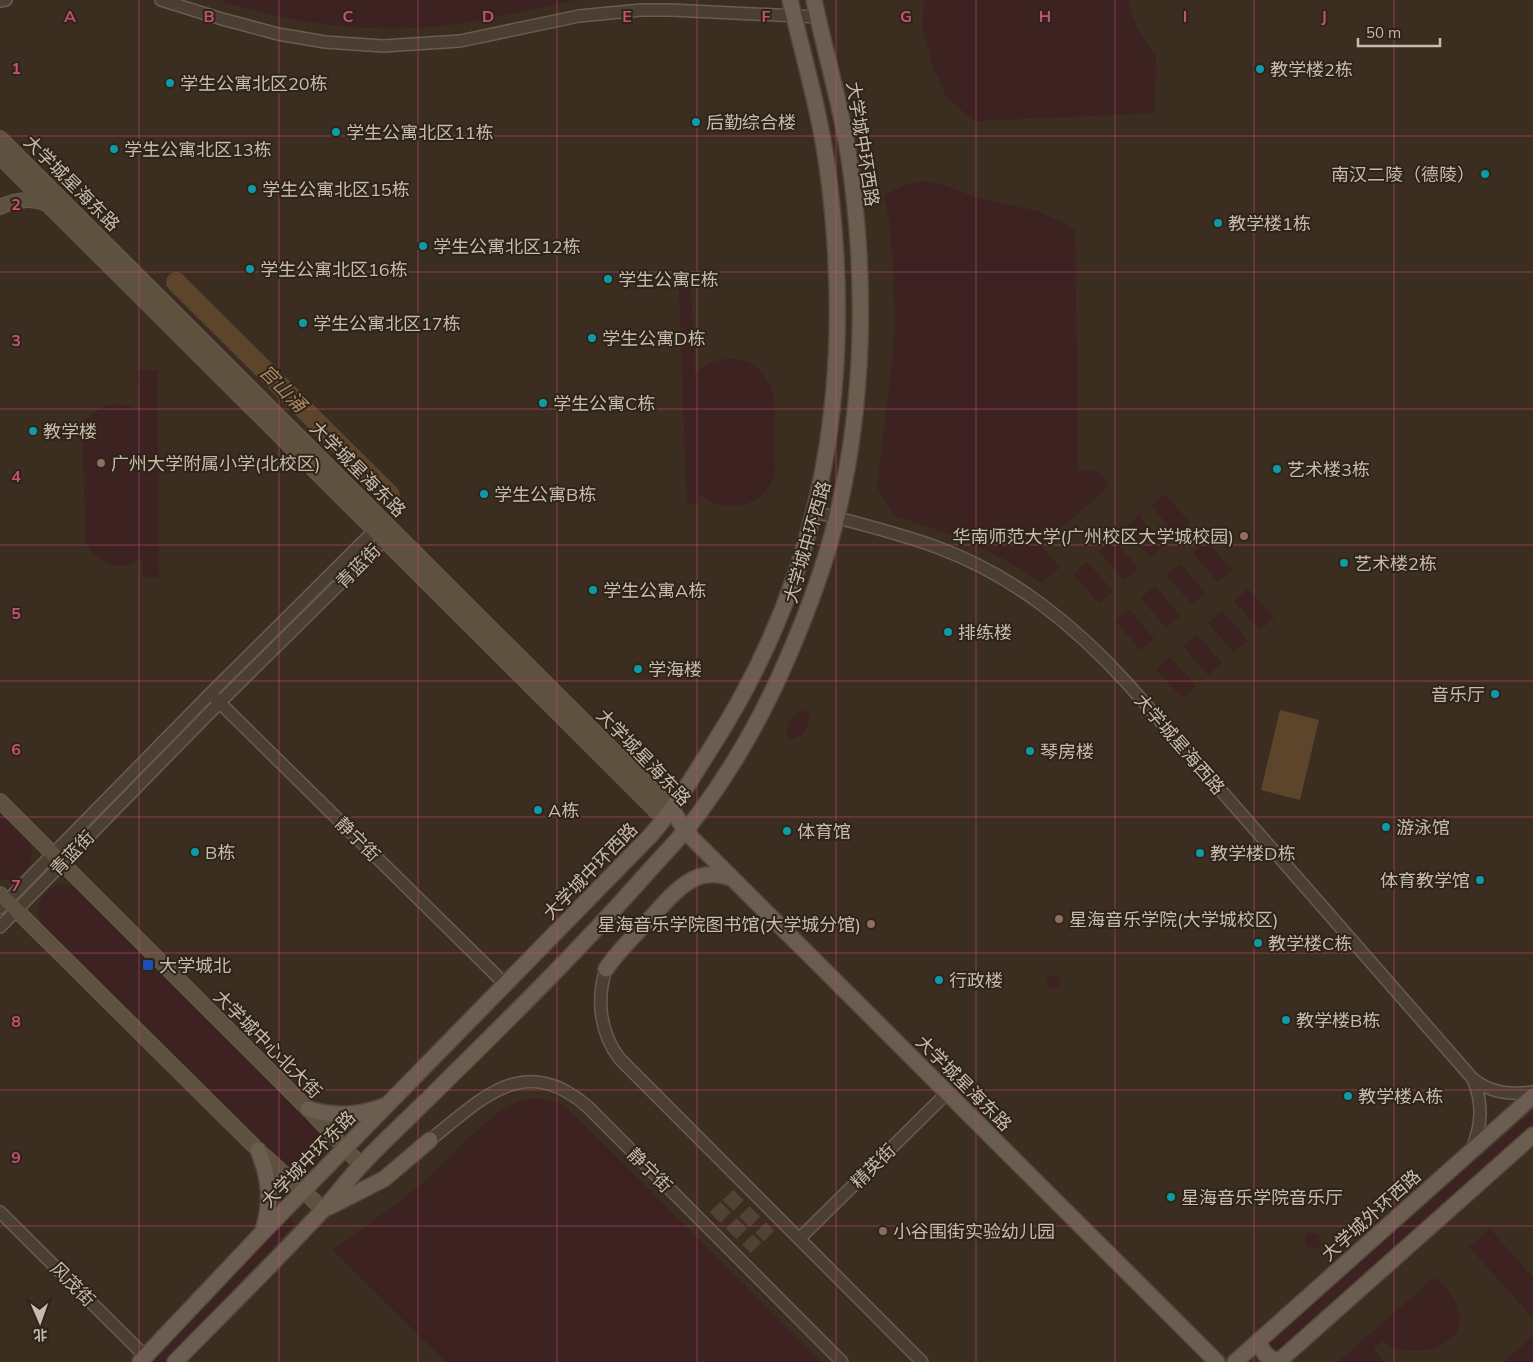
<svg xmlns="http://www.w3.org/2000/svg" width="1533" height="1362" font-family="Mulish,'Noto Sans SC',sans-serif">
<style>
.green{fill:#3c2221}
.water{fill:#5d452c}
.lines{fill:none;stroke-linecap:round;stroke-linejoin:round}
.river{stroke:#5d452c;stroke-width:20}
.primary-tunnel{stroke:#504234;stroke-width:15;stroke-dasharray:15 8;stroke-linecap:butt}
.tertiary-casing{stroke:#695d50;stroke-width:14}
.secondary-casing{stroke:#695d50;stroke-width:16}
.primary-casing{stroke:#54483c;stroke-width:18}
.tertiary{stroke:#4b3f33;stroke-width:11}
.secondary{stroke:#5e5140;stroke-width:14}
.primary{stroke:#6b5e50;stroke-width:15}
.grid{fill:none;stroke:#c45178;stroke-width:1;stroke-opacity:0.55}
.culture-dot{fill:#0f9aa8;stroke:#2f2418;stroke-width:2}
.education-dot{fill:#8d6e63;stroke:#2f2418;stroke-width:2}
.transit-dot{fill:#1a4fb4;stroke:#2f2418;stroke-width:2}
.labels{text-anchor:middle;dominant-baseline:central;stroke-width:4;stroke-linejoin:round;paint-order:stroke}
.poi-label{font-size:18px;fill:#c7bbad;stroke:#2f2418;text-anchor:start}
.street-label{font-size:18px;fill:#c7bbad;stroke:#2f2418}
.water-label{font-size:19px;font-style:italic;fill:#aa8662;stroke:#2f2418}
.grid-label{font-size:16px;text-anchor:middle;font-weight:bold;fill:#c45178;stroke:#2f2418;stroke-width:4;stroke-linejoin:round;paint-order:stroke}
</style>
<rect width="100%" height="100%" fill="#3b2d1f"/>
<!-- green -->
<path class="green" d="M219,0H575C536,8 496,18 456,24C375,35 296,25 219,0Z
M924,0H1128L1133,19L1142,37L1156,56L1154,113L975,121L947,98L933,66L923,30Z
M922,181L937,183L980,199L1038,211L1063,223L1075,230L1078,470H1097L1110,485L1041,546L1060,567L1042,583L1000,557L961,538L895,516L877,487L893,354L895,326L893,261L890,226L884,195L908,184Z
M679,288H691L695,374C725,345 770,359 774,402L775,472C767,507 725,516 699,494V504H687Z
M137,370H157L159,577L143,578L142,558C137,560 132,564 127,565C111,570 93,556 86,543L82,426C95,405 118,398 140,411Z
M1165,494L1190,523L1177,535L1151,506Z
M1139,516L1164,545L1150,557L1125,528Z
M1113,539L1138,568L1124,580L1099,551Z
M1206,541L1232,570L1218,582L1193,553Z
M1087,562L1113,591L1099,603L1073,574Z
M1180,564L1206,593L1192,605L1167,575Z
M1155,586L1180,616L1166,628L1141,598Z
M1248,589L1274,618L1260,630L1234,601Z
M1129,609L1154,639L1141,650L1115,621Z
M1222,611L1248,641L1234,652L1208,623Z
M1196,634L1222,663L1208,675L1183,646Z
M1170,657L1196,686L1182,698L1156,669Z
M802,711H806L809,715C810,726 803,738 790,739L787,733C787,723 792,715 802,711Z
M0,812C19,830 48,848 22,874C15,880 8,881 0,879Z
M63,884L70,885L76,889L321,1134C334,1156 308,1181 285,1168L41,923C32,906 45,887 63,884Z
M1047 982a7 7 0 1 1 14 0a7 7 0 1 1-14 0Z
M537,1098L559,1103L577,1117L821,1362H446L333,1250C364,1227 396,1205 425,1181C457,1155 495,1099 537,1098Z
M1533,1111V1126L1276,1352L1270,1351L1269,1342Z
M289,1218L295,1224C251,1269 209,1317 165,1362H149Z
M1490,1229L1533,1278V1318L1469,1247Z
M1305 1241a8 8 0 1 1 16 0a8 8 0 1 1-16 0Z
M1435,1277C1443,1285 1452,1294 1456,1304C1476,1349 1407,1362 1383,1341L1373,1349L1384,1362H1338Z
M1533,1336V1362H1504Z"/>
<!-- water -->
<path class="water" d="M1280,710L1319,720L1300,800L1261,790Z"/>
<g class="lines">
<!-- river -->
<path class="river" d="M176,282L390,495"/>
<!-- primary-tunnel -->
<path class="primary-tunnel" d="M728,1195L769,1236
M715,1207L756,1248"/>
<defs>
<path id="tertiary" d="M161,0L222,19L278,34L325,42L383,46L460,41L579,16L641,10H670L818,17
M0,1L6,0
M815,512C856,523 899,533 939,548C1014,576 1074,625 1127,683L1473,1079C1491,1093 1510,1095 1533,1092
M215,698L506,985
M0,908L211,693L374,531L382,528
M0,927L220,702L384,540L386,532
M606,969C596,999 600,1034 620,1059L922,1362
M430,1140C482,1099 524,1051 588,1107L842,1362
M1472,1149C1482,1124 1483,1103 1473,1079
M0,1212L146,1357
M799,1239L947,1093"/>
<path id="secondary" d="M0,138L672,809
M0,157L664,819
M0,207C15,200 31,197 47,204
M0,801L308,1109L361,1165
M0,894L258,1150L323,1209"/>
<path id="primary" d="M672,809L685,831L1217,1362
M606,969C618,951 634,936 649,920C663,905 678,885 698,877C709,873 720,874 731,878
M308,1109C336,1117 359,1116 387,1105
M258,1150C270,1179 272,1201 263,1231
M329,1207L384,1179L430,1140
M1258,1341L1265,1354L1277,1362
M140,1362L261,1234L650,836C674,809 692,778 711,748C827,568 856,375 827,165C819,109 803,55 790,0
M175,1362C224,1312 274,1263 322,1211C336,1195 349,1178 364,1162C388,1137 414,1113 439,1088C510,1018 581,948 647,873C665,853 684,834 700,812C737,762 767,707 791,650C808,610 823,570 834,528C865,409 867,279 849,158C841,104 825,53 814,0
M1235,1362L1533,1096
M1278,1362L1533,1135"/>
</defs>
<!-- tertiary casing -->
<use href="#tertiary" class="tertiary-casing"/>
<!-- secondary casing -->
<use href="#secondary" class="secondary-casing"/>
<!-- primary casing -->
<use href="#primary" class="primary-casing"/>
<!-- tertiary -->
<use href="#tertiary" class="tertiary"/>
<!-- secondary -->
<use href="#secondary" class="secondary"/>
<!-- primary -->
<use href="#primary" class="primary"/>
</g>
<!-- grid -->
<path class="grid" d="M139,0V1362M279,0V1362M418,0V1362M557,0V1362M697,0V1362M836,0V1362M976,0V1362M1115,0V1362M1254,0V1362M1394,0V1362M0,136H1533M0,272H1533M0,409H1533M0,545H1533M0,681H1533M0,817H1533M0,953H1533M0,1090H1533M0,1226H1533"/>
<!-- markers -->
<g class="culture-dot">
<circle cx="1260" cy="69" r="5"/>
<circle cx="170" cy="83" r="5"/>
<circle cx="696" cy="122" r="5"/>
<circle cx="336" cy="132" r="5"/>
<circle cx="114" cy="149" r="5"/>
<circle cx="1485" cy="174" r="5"/>
<circle cx="252" cy="189" r="5"/>
<circle cx="1218" cy="223" r="5"/>
<circle cx="423" cy="246" r="5"/>
<circle cx="250" cy="269" r="5"/>
<circle cx="608" cy="279" r="5"/>
<circle cx="303" cy="323" r="5"/>
<circle cx="592" cy="338" r="5"/>
<circle cx="543" cy="403" r="5"/>
<circle cx="33" cy="431" r="5"/>
<circle cx="1277" cy="469" r="5"/>
<circle cx="484" cy="494" r="5"/>
<circle cx="1344" cy="563" r="5"/>
<circle cx="593" cy="590" r="5"/>
<circle cx="948" cy="632" r="5"/>
<circle cx="638" cy="669" r="5"/>
<circle cx="1495" cy="694" r="5"/>
<circle cx="1030" cy="751" r="5"/>
<circle cx="538" cy="810" r="5"/>
<circle cx="1386" cy="827" r="5"/>
<circle cx="787" cy="831" r="5"/>
<circle cx="195" cy="852" r="5"/>
<circle cx="1200" cy="853" r="5"/>
<circle cx="1480" cy="880" r="5"/>
<circle cx="1258" cy="943" r="5"/>
<circle cx="939" cy="980" r="5"/>
<circle cx="1286" cy="1020" r="5"/>
<circle cx="1348" cy="1096" r="5"/>
<circle cx="1171" cy="1197" r="5"/>
</g>
<g class="education-dot">
<circle cx="101" cy="463" r="5"/>
<circle cx="1244" cy="536" r="5"/>
<circle cx="1059" cy="919" r="5"/>
<circle cx="871" cy="924" r="5"/>
<circle cx="883" cy="1231" r="5"/>
</g>
<rect class="transit-dot" x="142" y="959" width="12" height="12" rx="2.5"/>
<g class="labels">
<!-- poi labels -->
<g class="poi-label">
<text x="1270" y="69">教学楼2栋</text>
<text x="180" y="83">学生公寓北区20栋</text>
<text x="706" y="122">后勤综合楼</text>
<text x="346" y="132">学生公寓北区11栋</text>
<text x="124" y="149">学生公寓北区13栋</text>
<text x="1475" y="174" text-anchor="end">南汉二陵（德陵）</text>
<text x="262" y="189">学生公寓北区15栋</text>
<text x="1228" y="223">教学楼1栋</text>
<text x="433" y="246">学生公寓北区12栋</text>
<text x="260" y="269">学生公寓北区16栋</text>
<text x="618" y="279">学生公寓E栋</text>
<text x="313" y="323">学生公寓北区17栋</text>
<text x="602" y="338">学生公寓D栋</text>
<text x="553" y="403">学生公寓C栋</text>
<text x="43" y="431">教学楼</text>
<text x="111" y="463">广州大学附属小学(北校区)</text>
<text x="1287" y="469">艺术楼3栋</text>
<text x="494" y="494">学生公寓B栋</text>
<text x="1234" y="536" text-anchor="end">华南师范大学(广州校区大学城校园)</text>
<text x="1354" y="563">艺术楼2栋</text>
<text x="603" y="590">学生公寓A栋</text>
<text x="958" y="632">排练楼</text>
<text x="648" y="669">学海楼</text>
<text x="1485" y="694" text-anchor="end">音乐厅</text>
<text x="1040" y="751">琴房楼</text>
<text x="548" y="810">A栋</text>
<text x="1396" y="827">游泳馆</text>
<text x="797" y="831">体育馆</text>
<text x="205" y="852">B栋</text>
<text x="1210" y="853">教学楼D栋</text>
<text x="1470" y="880" text-anchor="end">体育教学馆</text>
<text x="1069" y="919">星海音乐学院(大学城校区)</text>
<text x="861" y="924" text-anchor="end">星海音乐学院图书馆(大学城分馆)</text>
<text x="1268" y="943">教学楼C栋</text>
<text x="159" y="965">大学城北</text>
<text x="949" y="980">行政楼</text>
<text x="1296" y="1020">教学楼B栋</text>
<text x="1358" y="1096">教学楼A栋</text>
<text x="1181" y="1197">星海音乐学院音乐厅</text>
<text x="893" y="1231">小谷围街实验幼儿园</text>
</g>
<!-- street labels -->
<g class="street-label">
<text transform="translate(863 144) rotate(81)">大学城中环西路</text>
<text transform="translate(72 183) rotate(45)">大学城星海东路</text>
<text transform="translate(358 469) rotate(45)">大学城星海东路</text>
<text transform="translate(807 542) rotate(-74)">大学城中环西路</text>
<text transform="translate(358 566) rotate(-45)">青蓝街</text>
<text transform="translate(1180 744) rotate(49)">大学城星海西路</text>
<text transform="translate(644 757) rotate(46)">大学城星海东路</text>
<text transform="translate(358 839) rotate(45)">静宁街</text>
<text transform="translate(72 853) rotate(-46)">青蓝街</text>
<text transform="translate(590 871) rotate(-46)">大学城中环西路</text>
<text transform="translate(268 1044) rotate(45)">大学城中心北大街</text>
<text transform="translate(964 1083) rotate(45)">大学城星海东路</text>
<text transform="translate(308 1159) rotate(-46)">大学城中环东路</text>
<text transform="translate(873 1166) rotate(-45)">精英街</text>
<text transform="translate(650 1170) rotate(45)">静宁街</text>
<text transform="translate(1371 1215) rotate(-42)">大学城外环西路</text>
<text transform="translate(73 1284) rotate(45)">风茂街</text>
</g>
<!-- water labels -->
<g class="water-label">
<text transform="translate(283 388) rotate(45)">官山涌</text>
</g>
</g>
<g class="grid-label">
<text x="70" y="22">A</text>
<text x="209" y="22">B</text>
<text x="348" y="22">C</text>
<text x="488" y="22">D</text>
<text x="627" y="22">E</text>
<text x="766" y="22">F</text>
<text x="906" y="22">G</text>
<text x="1045" y="22">H</text>
<text x="1185" y="22">I</text>
<text x="1324" y="22">J</text>
<text x="16" y="74">1</text>
<text x="16" y="210">2</text>
<text x="16" y="346">3</text>
<text x="16" y="482">4</text>
<text x="16" y="619">5</text>
<text x="16" y="755">6</text>
<text x="16" y="891">7</text>
<text x="16" y="1027">8</text>
<text x="16" y="1163">9</text>
</g>
<!-- north arrow -->
<g transform="translate(40 1322) rotate(178)" stroke="#2f2418" stroke-width="4" paint-order="stroke">
<path d="M0-4L9 19L0 12L-9 19Z" fill="#c7bbad"/>
<text y="-8" font-size="14" font-weight="bold" text-anchor="middle" fill="#c7bbad">北</text>
</g>
<!-- scale -->
<path d="M1358 38v8h82v-8" fill="none" stroke="#c7bbad" stroke-width="2.5"/>
<text x="1366" y="38" font-size="15" fill="#c7bbad" stroke="#2f2418" stroke-width="4" paint-order="stroke">50 m</text>
</svg>
